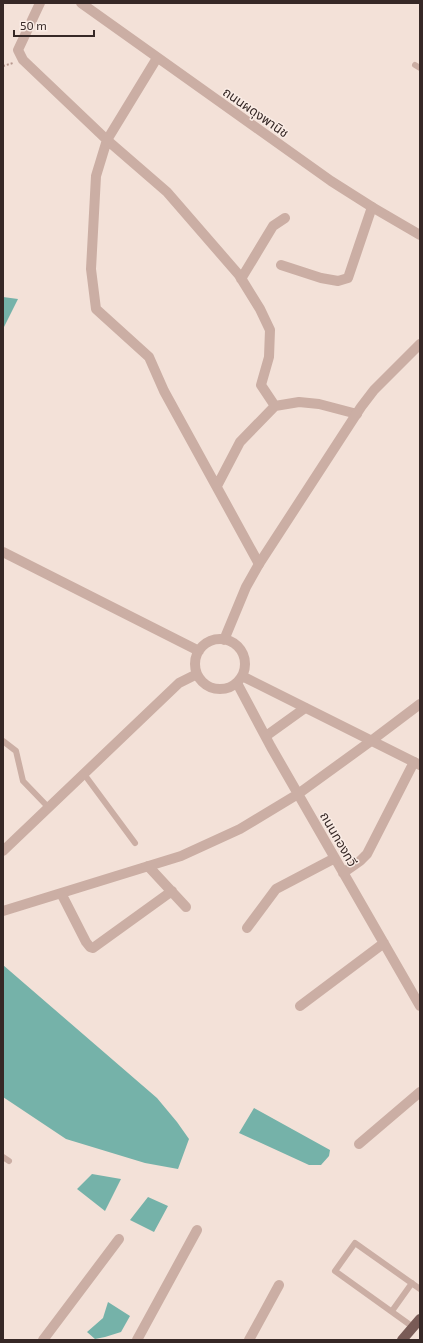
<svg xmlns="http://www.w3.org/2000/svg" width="423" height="1343" font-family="'Exo 2','Noto Sans Thai',sans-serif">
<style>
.water{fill:#75b2a9}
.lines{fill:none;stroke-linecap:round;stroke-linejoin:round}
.path{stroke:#b7988e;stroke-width:2;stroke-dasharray:2 2;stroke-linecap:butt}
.service{stroke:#cbaea4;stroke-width:6}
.minor{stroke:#cbaea4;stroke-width:10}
.tertiary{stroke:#cbaea4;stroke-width:10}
.primary{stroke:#795b56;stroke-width:10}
.labels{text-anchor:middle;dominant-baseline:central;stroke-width:3;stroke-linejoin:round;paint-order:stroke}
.street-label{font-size:13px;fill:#362826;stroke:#faece5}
</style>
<rect width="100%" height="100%" fill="#f3e1d8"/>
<!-- water -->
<path class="water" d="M3,297L18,299L3,329Z
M3,965L157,1098L177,1122L189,1139L178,1169L145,1163L66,1139L3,1097Z
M254,1108L330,1150L329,1156L321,1165H309L239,1133Z
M92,1174L121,1179L105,1211L77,1189Z
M148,1197L168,1206L154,1232L130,1220Z
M108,1302L130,1316L121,1332L105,1337L95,1339L87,1332L103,1318Z"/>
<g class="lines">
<!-- path -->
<path class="path" d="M3,66L13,63"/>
<!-- service -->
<path class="service" d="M415,65L420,68
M3,741L16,751L23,781L49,808
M84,774L135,843
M3,1157L9,1161
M392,1311L412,1283
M413,1327L335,1271L355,1243L420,1289"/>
<!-- minor -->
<path class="minor" d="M40,3L18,50L23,60L107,140L167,192L239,275L260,309L270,330L269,357L261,385L275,406
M157,58L107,140L96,176L91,269L96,309L149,357L164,391L259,564
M281,265L321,278L338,281L348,278L372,207
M241,279L273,226L285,218
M217,486L240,442L275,406L299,402L319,404L357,414
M237,683L271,747L420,1006
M266,736L305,708
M148,866L186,907
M343,873L360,861L367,854L414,762
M61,893L86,942L90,947L93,948L172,891
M3,911L181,856L240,829L298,794L371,741L420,704
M247,928L276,889L335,858
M300,1006L384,943
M359,1144L420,1092
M43,1340L119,1239
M137,1340L197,1230
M249,1340L279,1285"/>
<!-- tertiary -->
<path class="tertiary" d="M81,3L331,181L372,207L420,235
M3,552L199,651
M195 664a25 25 0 1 1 50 0a25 25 0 1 1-50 0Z
M224,640L246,587L259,564L361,407L374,390L420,344
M242,676L420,765
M3,851L179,683L197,674"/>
<!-- primary -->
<path class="primary" d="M402,1340L420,1319"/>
</g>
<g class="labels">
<!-- street labels -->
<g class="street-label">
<text transform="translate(256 112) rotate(35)">ถนนผดุงพานิช</text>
<text transform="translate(339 839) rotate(60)">ถนนทองทวี</text>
</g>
</g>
<!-- border -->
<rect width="423" height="1343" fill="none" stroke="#362826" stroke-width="8"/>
<!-- scale -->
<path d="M14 30v6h80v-6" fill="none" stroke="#362826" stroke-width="2"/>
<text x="20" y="30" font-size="12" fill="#362826" stroke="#faece5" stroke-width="3" paint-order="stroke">50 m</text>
</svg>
